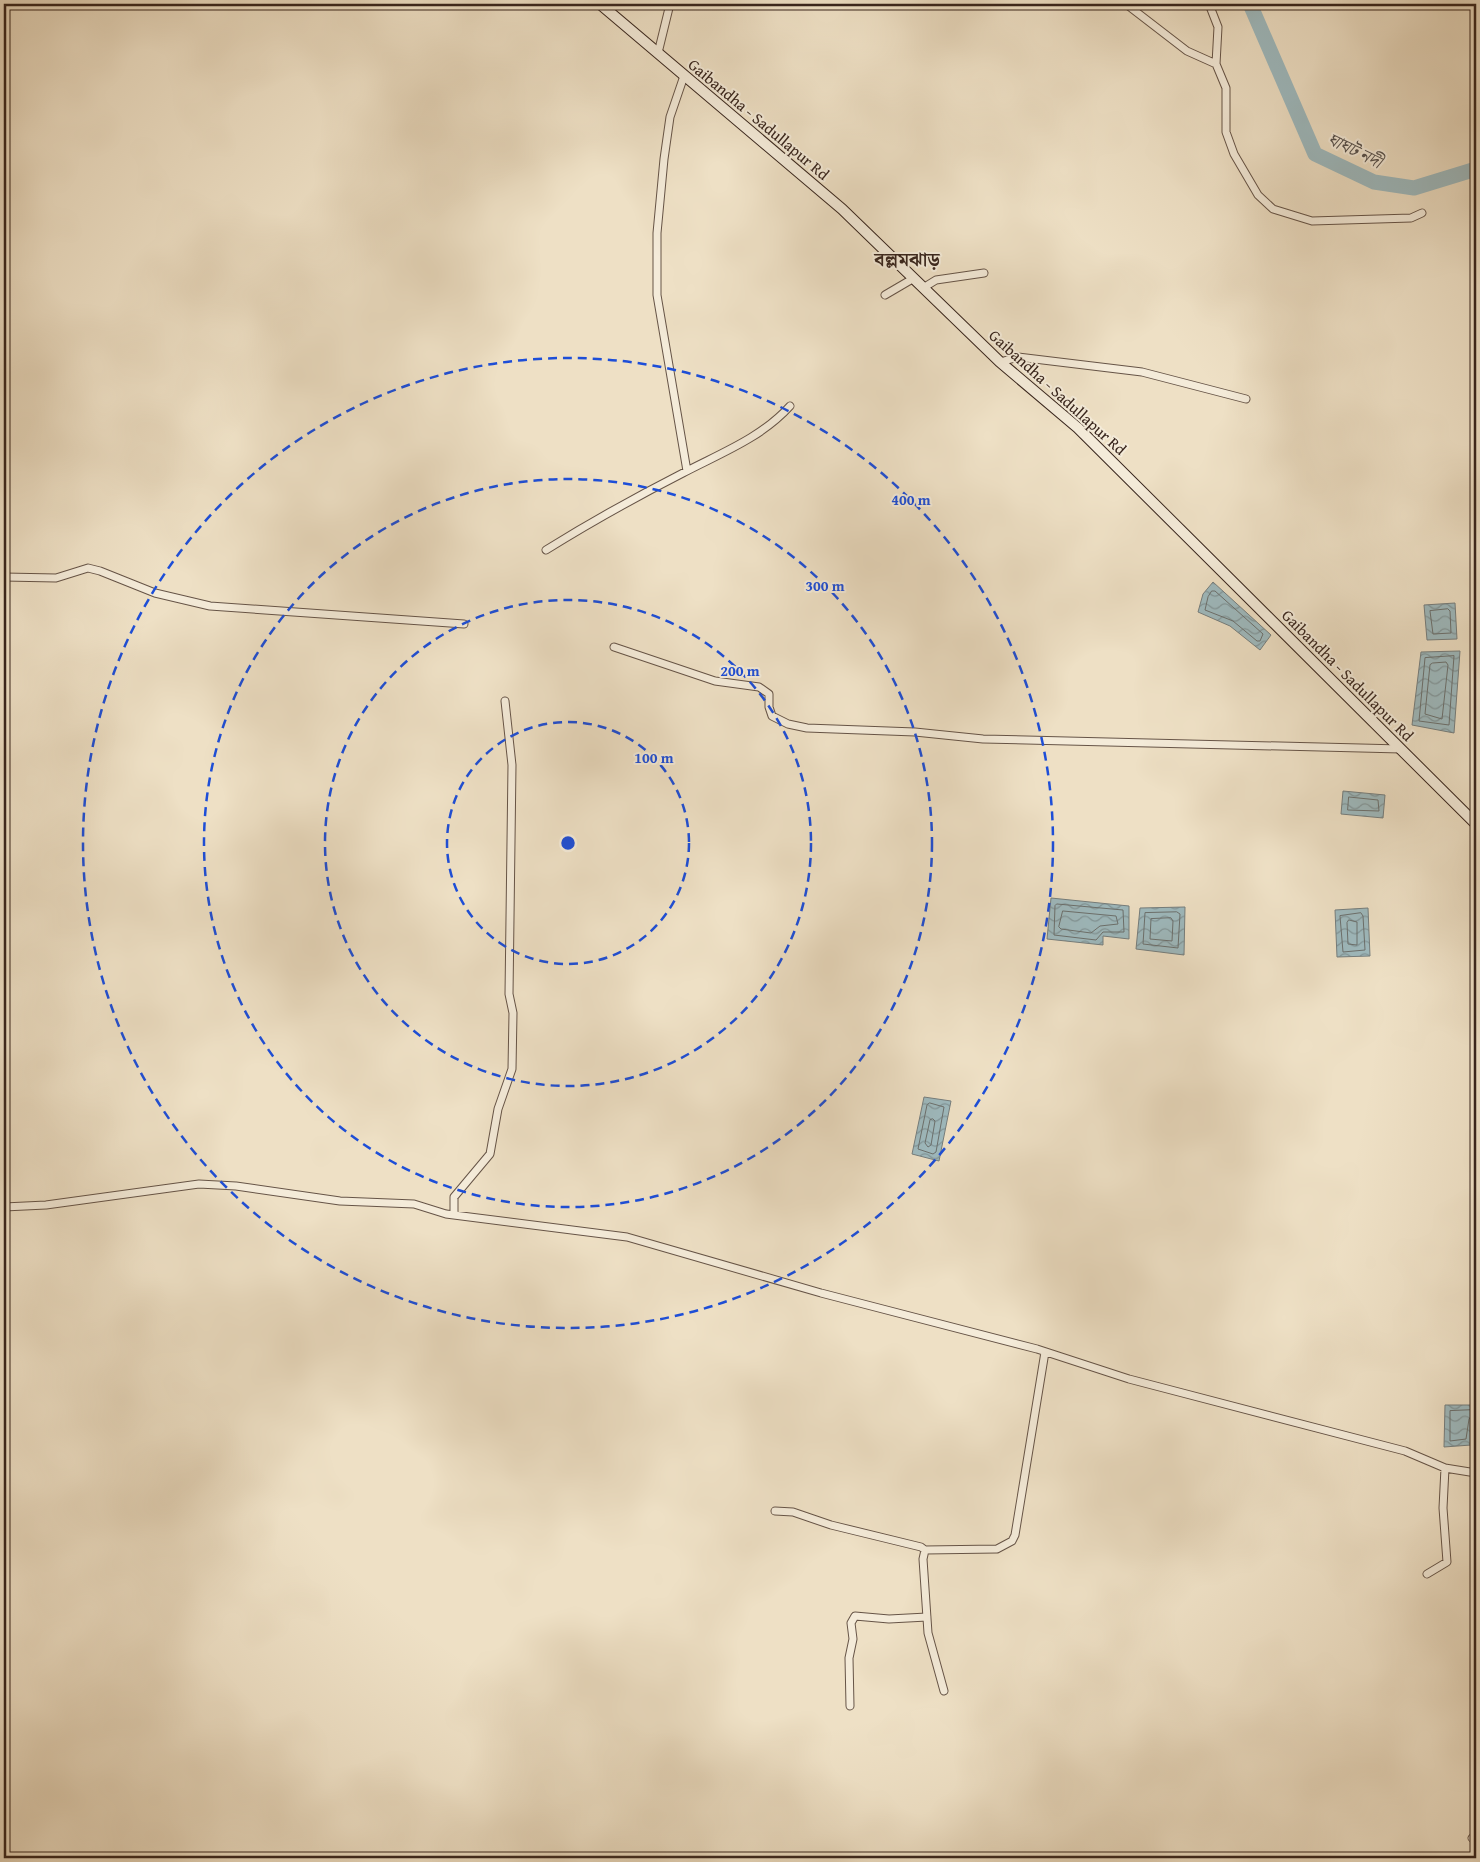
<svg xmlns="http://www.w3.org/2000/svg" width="1480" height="1862" font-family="'Gentium Book Plus','Noto Serif Bengali',serif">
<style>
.water{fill:url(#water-waves);stroke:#757e7e}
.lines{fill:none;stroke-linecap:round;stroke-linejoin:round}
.shore{stroke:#6b706e;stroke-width:1}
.river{stroke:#9ebabf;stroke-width:15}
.minor-casing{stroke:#665447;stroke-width:9}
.secondary-casing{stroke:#38251d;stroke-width:12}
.minor{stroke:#f4ebd9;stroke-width:7}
.secondary{stroke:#f4ebd9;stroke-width:10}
.ring{fill:none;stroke:#1d4ed8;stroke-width:2.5;stroke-dasharray:9 6}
.labels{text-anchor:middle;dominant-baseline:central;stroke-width:4;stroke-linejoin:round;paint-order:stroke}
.street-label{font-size:16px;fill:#38251d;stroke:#f4ebd9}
.water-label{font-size:18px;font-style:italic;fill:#57524e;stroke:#f4ebd9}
.quarter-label{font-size:19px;font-weight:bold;fill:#38251d;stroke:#f4ebd9}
.centre{fill:#1d4ed8;stroke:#f4ebd9;stroke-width:2.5}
.ring-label{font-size:15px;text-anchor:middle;font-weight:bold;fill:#1d4ed8;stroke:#f4ebd9;stroke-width:4;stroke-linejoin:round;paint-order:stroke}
</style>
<defs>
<pattern id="water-waves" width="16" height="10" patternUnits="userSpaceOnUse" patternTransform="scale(1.25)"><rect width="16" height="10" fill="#9ebabf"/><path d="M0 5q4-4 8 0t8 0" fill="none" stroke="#82979b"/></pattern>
</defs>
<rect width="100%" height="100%" fill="#eee0c5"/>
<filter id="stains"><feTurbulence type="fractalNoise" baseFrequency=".004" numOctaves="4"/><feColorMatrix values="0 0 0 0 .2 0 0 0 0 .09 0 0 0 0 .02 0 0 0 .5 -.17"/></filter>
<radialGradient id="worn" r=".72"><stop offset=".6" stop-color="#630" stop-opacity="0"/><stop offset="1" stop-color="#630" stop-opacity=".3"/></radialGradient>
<!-- water -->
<path class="water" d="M1213,582L1271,635L1260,650L1230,626L1198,612L1203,594Z
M1455,603L1457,639L1427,640L1424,605Z
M1460,651L1454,733L1412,725L1421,652Z
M1343,791L1385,795L1383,818L1341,814Z
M1051,898L1129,906V939L1103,936V945L1047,939Z
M1185,907L1184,955L1136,949L1140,908Z
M1368,908L1370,956L1337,957L1335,910Z
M924,1097L951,1101L939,1161L912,1154Z
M1445,1405H1475L1471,1445L1444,1447Z"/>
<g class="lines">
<!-- shore -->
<path class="shore" d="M1212,591H1215L1263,634L1260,641H1257L1233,621L1205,610L1208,597Z
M1448,609L1450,611L1451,633L1433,634L1430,611Z
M1454,656L1449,725L1419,721L1425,658Z
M1433,663L1446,662L1448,665L1442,719L1425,714L1430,665Z
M1349,797L1378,800L1379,811L1348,810Z
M1057,904L1123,910L1124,932H1103L1096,940L1054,935L1055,906Z
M1063,911L1116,916L1118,924L1100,926L1091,933L1061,929L1059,927Z
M1177,912L1180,914L1178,948L1143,944L1145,913Z
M1361,913L1363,916L1365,950L1343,952L1340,916Z
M1171,918L1173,921L1172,941L1150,939L1151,919Z
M1349,920L1357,922V945L1348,944L1347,923Z
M930,1103L944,1107L936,1152L933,1154L918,1149L927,1105Z
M933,1119L935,1121L931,1145L928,1147L925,1143L930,1120Z
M1472,1410L1474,1413L1469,1419L1466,1439L1450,1441V1411Z"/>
<!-- river -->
<path class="river" d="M1250,4L1315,154L1374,182L1414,188L1476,169"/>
<defs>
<path id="minor" d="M1126,4L1187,51L1216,64
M1209,4L1218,27L1216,64L1226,88V132L1234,154L1258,195L1273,209L1312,221L1411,218L1422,213
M658,53L670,4
M684,76L670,117L664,159L657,233V295L687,471
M923,288L936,280L984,273
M885,295L914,278
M1000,362L1018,357L1142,372L1246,399
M546,550C591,522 636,497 683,473C721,453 761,438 790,406
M4,577L56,578L88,568L100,571L155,593L210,606L464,624
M614,647L715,681L759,687L769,694V707L772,716L788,724L807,728L915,732L983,739L1401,749
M4,1207L46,1205L199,1184L236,1186L340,1201L414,1204L446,1214L627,1237L821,1293L1037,1349L1129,1379L1405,1451L1445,1468L1476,1473
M454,1215V1197L490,1154L498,1109L512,1069L513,1013L509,994L512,765L505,701
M775,1511L793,1512L831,1525L921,1547L925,1550L997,1549L1012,1541L1015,1535L1045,1352
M925,1550L923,1559L928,1633L944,1691
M1427,1574L1447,1562L1443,1508L1445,1468
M850,1706L849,1658L853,1639L851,1623L855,1616L889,1619L927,1617
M1472,1838L1476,1839"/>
<path id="secondary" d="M600,4L842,209L1000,362L1078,428L1476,824"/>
</defs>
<!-- minor casing -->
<use href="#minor" class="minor-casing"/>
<!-- secondary casing -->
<use href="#secondary" class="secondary-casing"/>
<!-- minor -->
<use href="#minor" class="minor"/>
<!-- secondary -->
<use href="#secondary" class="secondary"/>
</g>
<!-- distance rings -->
<g class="ring">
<circle cx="568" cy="843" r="121"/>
<circle cx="568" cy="843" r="243"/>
<circle cx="568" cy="843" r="364"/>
<circle cx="568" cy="843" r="485"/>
</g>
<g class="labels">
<!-- street labels -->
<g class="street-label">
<text transform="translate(759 119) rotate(40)">Gaibandha - Sadullapur Rd</text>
<text transform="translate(1058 392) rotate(42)">Gaibandha - Sadullapur Rd</text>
<text transform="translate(1348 675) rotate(45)">Gaibandha - Sadullapur Rd</text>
</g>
<!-- water labels -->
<g class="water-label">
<text transform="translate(1355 150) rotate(26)">ঘাঘট নদী</text>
</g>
<!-- quarter labels -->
<g class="quarter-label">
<text x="907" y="259">বল্লমঝাড়</text>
</g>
</g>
<circle cx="568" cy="843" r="8" class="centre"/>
<g class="ring-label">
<text x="911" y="505">400 m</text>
<text x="825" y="591">300 m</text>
<text x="740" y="676">200 m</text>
<text x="654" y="763">100 m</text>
</g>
<!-- margin -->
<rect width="1480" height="1862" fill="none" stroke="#eee0c5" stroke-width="20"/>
<rect x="5" y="5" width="1470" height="1852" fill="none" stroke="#38251d" stroke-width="2.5"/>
<rect x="10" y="10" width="1460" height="1842" fill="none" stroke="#38251d"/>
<rect width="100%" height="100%" filter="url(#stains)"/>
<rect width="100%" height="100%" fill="url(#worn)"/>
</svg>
